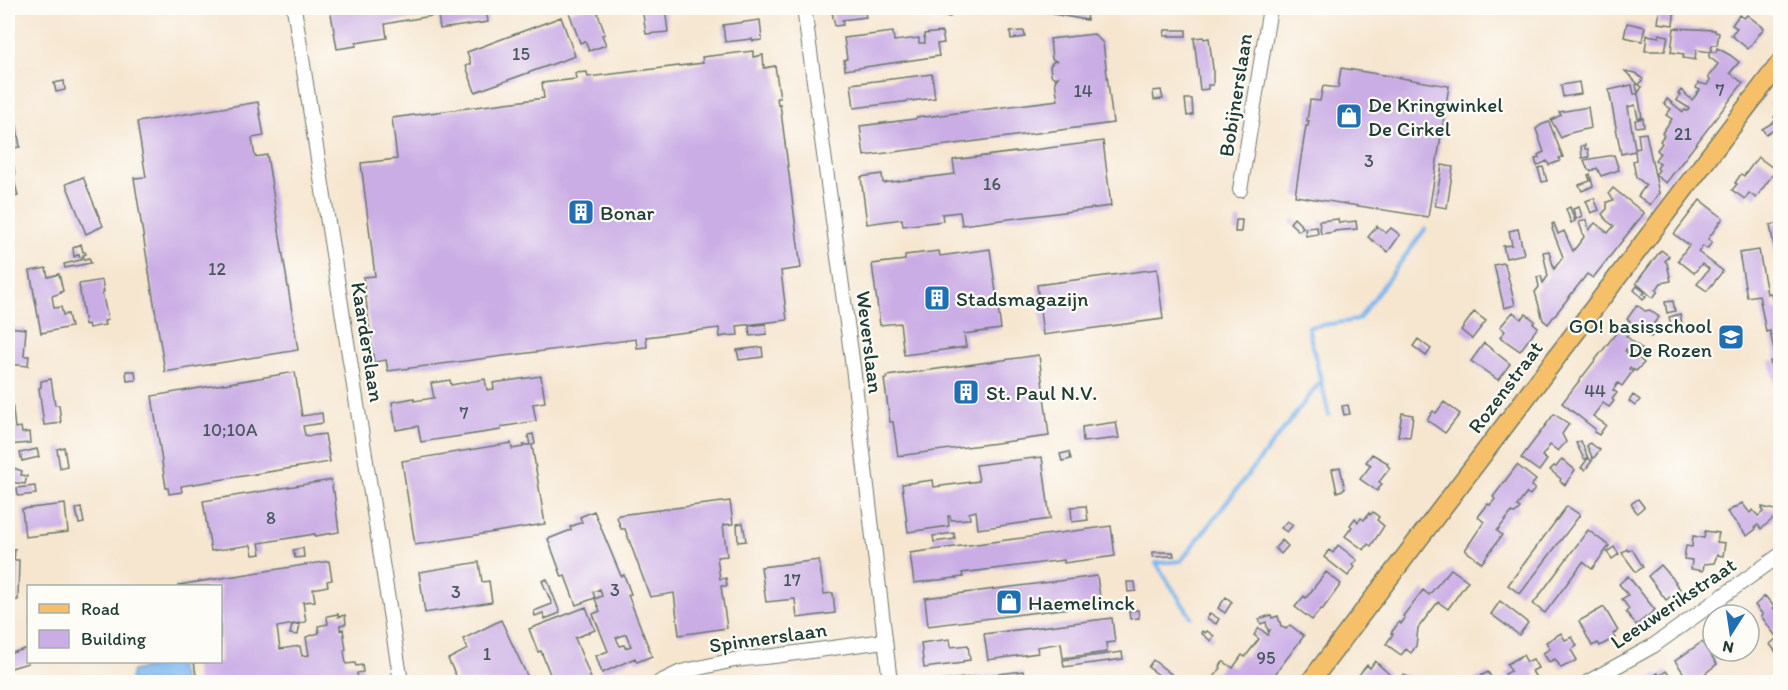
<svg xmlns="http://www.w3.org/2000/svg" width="1788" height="690" font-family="Itim,sans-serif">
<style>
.water{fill:#7eb6ee;stroke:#4e7a91;stroke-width:1.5}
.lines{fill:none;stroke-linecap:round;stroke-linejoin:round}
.stream{stroke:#7eb6ee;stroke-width:4}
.building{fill:#caade5;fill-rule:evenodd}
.minor-casing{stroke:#6a786b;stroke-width:16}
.major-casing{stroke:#6a786b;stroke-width:21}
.minor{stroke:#fff;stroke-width:14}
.major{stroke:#f6c06b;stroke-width:18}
.labels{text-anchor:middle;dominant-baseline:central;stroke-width:4.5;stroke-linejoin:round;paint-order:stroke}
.number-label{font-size:18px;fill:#4a5960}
.street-label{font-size:21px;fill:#1f3d34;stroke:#fdfcf7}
.poi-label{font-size:21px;fill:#1f3d34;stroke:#fdfcf7;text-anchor:start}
</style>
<rect width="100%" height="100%" fill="#fdfcf7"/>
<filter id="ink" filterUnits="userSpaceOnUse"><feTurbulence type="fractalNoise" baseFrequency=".0167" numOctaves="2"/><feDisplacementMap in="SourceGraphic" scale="12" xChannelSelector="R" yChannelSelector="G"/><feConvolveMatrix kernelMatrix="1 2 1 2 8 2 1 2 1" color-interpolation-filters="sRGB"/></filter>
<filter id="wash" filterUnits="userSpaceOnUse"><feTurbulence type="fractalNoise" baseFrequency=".008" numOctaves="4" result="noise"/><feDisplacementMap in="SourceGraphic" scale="24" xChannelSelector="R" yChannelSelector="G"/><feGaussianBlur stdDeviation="1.35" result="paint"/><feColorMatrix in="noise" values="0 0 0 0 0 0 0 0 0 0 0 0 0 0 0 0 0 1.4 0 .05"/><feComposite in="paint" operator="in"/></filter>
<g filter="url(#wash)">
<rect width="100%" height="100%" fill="#f6e6d0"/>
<!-- water -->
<path class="water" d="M163,662H177L184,682H132L130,679L132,671L153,666Z"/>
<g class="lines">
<!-- stream -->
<path class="stream" d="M1329,415L1308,327L1358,320L1425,229
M1191,617L1156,563L1181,561L1321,381"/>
</g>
<g id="blocks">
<!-- building -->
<path class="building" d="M330,8H486L488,22L440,29L438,15L401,21L385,24L387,38L356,43V46L337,49Z
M581,8H596L605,34L602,35L606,45L589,51L585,41L580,43L569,12Z
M642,8H665L668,32L646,34Z
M834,8H864L866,17L842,20L843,25L835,26L832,12L835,10Z
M929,8H950V17L928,15Z
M1053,8H1066L1088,11L1087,20L1053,14Z
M1660,8H1675L1673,25L1658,23Z
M1739,15L1744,18L1747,15L1764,28L1748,49L1731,35L1737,28L1732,25Z
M561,17L575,56L475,92L466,66L471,64L467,52Z
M760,20L762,40L753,41L752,39L725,42L723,25Z
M1627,23L1645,27L1642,41L1624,37Z
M1674,28L1715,30V32L1719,33L1717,45H1712L1711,52L1696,50L1695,60L1683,58L1684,54L1671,52Z
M1165,30H1186V36H1164Z
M1021,31H1024L1025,37L1011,39L1010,32Z
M893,32L894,41L919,38V43H925L924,34L942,32L944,43L937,44L939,56L845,70L844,60L847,59L844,38Z
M1094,34L1103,43L1113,123L864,156L860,126L915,119L917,117L923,116L925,117L1058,100L1055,81L1058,77L1055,78L1051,75L1050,66L1053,62L1056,61L1052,59L1050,39Z
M1659,34L1668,36L1665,51H1645L1647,35L1659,37Z
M1203,37L1204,39L1209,38L1213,69V85H1208V89L1200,90L1194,38Z
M1717,48L1730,55L1739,62L1730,73L1743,83L1666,183L1655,175L1659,193L1650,205L1638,196L1646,185L1636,177L1633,161L1636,160L1635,151L1621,154L1609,90L1632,85L1634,94H1638L1642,117L1638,118L1635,105L1628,107L1635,149L1640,148L1638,134L1646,133L1655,175L1659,170L1657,168L1660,164L1655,160L1660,153L1657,150L1662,143L1660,141L1664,135L1662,133L1672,119L1666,115L1671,109L1664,104L1667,99L1683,112L1685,110L1687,111L1689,108L1676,100L1680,95L1678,94L1681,90L1692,100L1700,90L1696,88L1698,83L1707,85L1710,80L1708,77L1718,64L1709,57V52H1716Z
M753,51V57L763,55L764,68L775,66L780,98H777L778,105L780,104L801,268L781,271L787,320L737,326L738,335L725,336L720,337L719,328L646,337L647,347L637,348L636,339L388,371L386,360L374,362L363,277L375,276L361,163L397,159L392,118L544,98L542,83L576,79L575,73L587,72L588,77L703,63L702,57Z
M1341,68L1449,86L1428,217L1295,196L1306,126H1308L1309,121H1307L1310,100L1320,101L1323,86L1338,88Z
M1625,71L1635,73L1643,79L1639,85L1642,87L1638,93L1636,85L1638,84Z
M932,74L935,98L854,108L851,84Z
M64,81L65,90L56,92L54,83Z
M1579,82L1581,94L1563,97L1561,85Z
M1161,90L1163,99L1154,100L1153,91Z
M1780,95V125L1766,134L1762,129L1777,120L1774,117L1780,113L1777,108L1778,107L1774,104Z
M1185,99H1192L1193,115L1187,116Z
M258,102L264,136L252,138L255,157L267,155L298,350L165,372L134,178L146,177L137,122Z
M1588,107L1591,128L1570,133L1561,138L1551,120L1561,115L1559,112Z
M14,109L20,147L8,149V110Z
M1643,118L1644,126L1636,127L1635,120Z
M1549,122L1563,157L1559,158L1560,161L1549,165L1547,161L1537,166L1535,159L1539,158L1538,155L1544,152L1536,129L1541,125Z
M1103,141L1111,206L962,225L960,212L942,214L943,221L903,226L902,219L867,224L861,177L882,174L883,183L955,174L953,160Z
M1585,145V149H1588L1589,157L1582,158L1581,146Z
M1614,155L1619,170L1601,176L1597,168L1591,171L1588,170L1584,160Z
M1758,157L1776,170L1756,198L1749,193L1745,199L1732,190L1737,184L1735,183L1741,174L1744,176Z
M13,163L15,175L13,176L18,196L8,198V164Z
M1442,165L1453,167L1447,208L1435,206Z
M1543,167L1547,181L1542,182L1538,168Z
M1590,174L1593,186L1582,191L1579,185L1590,181L1588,175Z
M83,177L103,226L86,234L66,184Z
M1613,188L1644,213L1593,278L1587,274L1548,324L1543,320L1535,292L1539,287L1537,277L1541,276L1543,283L1548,276L1543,252L1549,251L1554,269L1563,257L1552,229L1553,228L1552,224L1554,223L1558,234L1564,231L1573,251L1584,237L1579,222L1586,220L1589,230L1595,223L1608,233L1614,226L1607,221L1602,214L1607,209V202L1613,200L1609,193Z
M1594,198L1599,210L1591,213L1586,201Z
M1700,200L1723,218L1708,239L1712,242L1707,249L1703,246L1698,252L1723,271L1707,291L1697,284L1709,269L1702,264L1694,273L1678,260L1689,245L1674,234Z
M1570,207L1575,221L1571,223L1566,209Z
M1579,207L1582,216L1576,219L1573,209Z
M1294,218L1303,227L1299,231L1290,223Z
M1338,219L1339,223L1356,221L1357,229L1334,231V232L1321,234L1319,221Z
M1236,220H1242L1241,232H1235Z
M1780,223V268H1778L1770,225Z
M1377,226L1386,233L1391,228L1400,235L1388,252L1368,237Z
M1317,227L1318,234L1306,236L1305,228Z
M1518,229L1524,254L1506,258L1503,246L1512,245L1509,231Z
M81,244L83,252H85L86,254L83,255L84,257H79V254L74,257L73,248Z
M990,249L1001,329L964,334L966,347L904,355L900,323L880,325L872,264L905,260V255L939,251L940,256Z
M1661,250L1669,256L1665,261L1667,263L1671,281L1661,283L1656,290L1658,291L1653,298L1636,283Z
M1759,250L1767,294L1771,293L1774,310L1780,309V410L1770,361L1776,360L1770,331L1766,332L1759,295L1747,297L1739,253Z
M89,258L91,263L65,268L64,264Z
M1503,263L1505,264L1515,305L1504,308L1494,265Z
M46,268L48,277L59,274L63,291L60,292L61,293L52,296L54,308L61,307L63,315L68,314L71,327L41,333L30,271Z
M1157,269L1163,319L1043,335L1037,285Z
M102,280L104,292H102L108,320L104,321L105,325L89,328L88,324L85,325L79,284Z
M1637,286L1645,292L1643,294L1646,296L1643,299L1634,290Z
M1673,301L1675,311L1667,313L1665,302Z
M1637,305L1645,311L1650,310L1659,317L1654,323L1659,327L1651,337L1627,319Z
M1474,312L1486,321L1472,339L1461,330Z
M1513,312L1521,319L1526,314L1535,321L1533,323L1538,327L1520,351L1500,337L1505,331L1500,327Z
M1680,314L1682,323L1671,325L1669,317Z
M766,324L767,334L750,336L749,326Z
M1623,324L1631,330L1626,336L1642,349L1636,356L1626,349L1625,351L1636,359L1637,357L1644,363L1636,371L1630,367L1629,369L1633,371L1622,386L1618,383L1613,390L1617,393L1612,399L1614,401L1609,407L1603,403L1593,416L1606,425L1599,435L1594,432L1595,429L1562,403Z
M8,327L26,329L24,356H29L28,366L8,364Z
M1418,339L1431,349L1426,356L1413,346Z
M1484,343L1510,364L1498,380L1471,361Z
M762,347L763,357L739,360L737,350Z
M1039,355L1049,436L898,456L893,422H890L884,379H887V376Z
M126,371H135L136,380L127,381Z
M295,372L302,416L322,413L323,423L303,426L305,435L309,436L325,434L330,462L181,486L182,492L169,494L168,488H166L152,396Z
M541,376L545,402L533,404L536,421L501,427V430L421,442L418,426L396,430L392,402L414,398V401L434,398L431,383L450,380L451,385L485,379L487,390L494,389L493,383Z
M51,379L55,405H59L61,423L46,425H44L39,388L41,387V381Z
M11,393L15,428L21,427L22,433L29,432L30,443L8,445V394Z
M1633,395L1640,400L1635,406L1629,401Z
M1444,402L1460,414L1445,433L1427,420L1433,411L1436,413Z
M1348,405L1350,414L1344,415L1342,406Z
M1402,413L1413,415L1410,437L1398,436Z
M1554,414L1569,424L1562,434L1566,442L1558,451L1550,445L1542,456L1547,460L1539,471L1521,458Z
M1116,422L1119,438L1083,442L1082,427Z
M533,434L535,444L532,445L545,524L415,545L402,461L511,443L512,449L523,447V445H530L528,435Z
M1581,441L1588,458L1592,461L1585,470L1581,468L1588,458L1584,459L1576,443Z
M1590,443L1600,450L1593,459L1587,446Z
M64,447L67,466L60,468L57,449Z
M37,449L39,457L22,461L20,453Z
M1069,452L1071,459L1062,461L1060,454Z
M1372,454L1388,463L1387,465L1390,468L1379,482L1382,484L1377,491L1360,479L1371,465L1366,462Z
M1042,457L1050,519L978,529L976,511L969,513L970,519L951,520L950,516H948L949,526L908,532L902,484L933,480L934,487L979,481L976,465Z
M1562,459L1575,470L1565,485L1560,481L1561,479L1550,470L1554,466L1556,467Z
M1517,465L1536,480L1531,486L1535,489L1530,495L1527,493L1517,506L1520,508L1515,514L1512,512L1497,531L1502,535L1482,563L1465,550L1484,522L1478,517L1488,504L1490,505L1495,499L1493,497Z
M8,466L22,471L21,475L27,476L25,484L8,482Z
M1340,467L1345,489L1337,492L1332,469Z
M331,480L333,492H334L339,532L315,536V534L259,543L261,554L253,555L251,545L211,551L203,501Z
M35,486L36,494L18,496L17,488Z
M1638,499L1644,507L1637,513L1631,504Z
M730,501L733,524L723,525L727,556L717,557L720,579L726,578L727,586H721L727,628L679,635L674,593L650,597L625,529H621L617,517L619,515Z
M1742,503L1750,513L1753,510L1758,516L1763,512L1762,507L1780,511V513L1761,529L1758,525L1755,527L1756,529L1747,536L1727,512Z
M65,504L68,532L25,537L22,509Z
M1086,506L1088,520L1072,522L1071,507Z
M1567,506L1580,515L1520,594L1508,585Z
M81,508L84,523L79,524L76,509Z
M594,511L621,576L624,575L631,594L628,595L652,656L637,662L635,658L602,673L596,656L608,651L593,614L600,611L595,599L602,596L600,589L593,592L595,598L576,605L565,576L562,577L548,539L571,530L570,527L582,522L580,517ZM626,634L631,646L625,648L624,645L620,646L616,638Z
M1373,512L1379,517L1377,520L1384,526L1371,546L1368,544L1364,550L1345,536L1352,527L1350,525L1355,518L1358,522L1361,518L1364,520L1369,513L1370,515Z
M1287,521L1293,525L1287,532L1281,528Z
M743,523L746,541L738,542L737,524Z
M1111,526L1115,556L1064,563V560L962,573L963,577L914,583L910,553Z
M1588,530L1609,546L1592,569L1583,562L1545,613L1533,604Z
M1705,531L1719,533L1717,542L1725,543L1723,556L1717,555L1714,563L1704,564L1703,571L1691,569L1692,560L1684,559L1686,546L1692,547L1693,536L1704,538Z
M954,533L955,539L934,542L933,536Z
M1282,540L1288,546L1281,554L1275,548Z
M1338,545L1357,560L1352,565L1355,567L1348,576L1324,557L1329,550L1333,553Z
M1614,547L1619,554L1612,559L1607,552Z
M303,548L304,557L295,558L293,550Z
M15,549L14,560H19L18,600H8V551Z
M1627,549L1628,551L1632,549L1643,567L1636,572L1622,553Z
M1153,552H1173L1174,556L1153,557Z
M819,560L824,594L833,593L835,613L797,618L795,599L766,602L761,567Z
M329,561L332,580L327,581L328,586L313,589L315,601L303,602L306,622L277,627L280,649L300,646L302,656L309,655L306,637L319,633L318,626L328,624L327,616L338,614V617L345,615L346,624L340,625V630L343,629L346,650H344L346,664L355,663L356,666L362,665L363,672L357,673L358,682H197L194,662H220V586H178V585Z
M479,562L482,582L489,581L492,602L425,613L419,572Z
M1661,565L1676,582L1675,583L1680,589L1666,600L1648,576Z
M1451,569L1468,581L1448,609L1438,602L1418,628L1416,646L1411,653L1406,649L1401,655L1386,644L1393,634L1391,633L1399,622L1401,624L1405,618L1403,616L1423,590L1429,595Z
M1326,572L1341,584L1322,610L1321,609L1312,620L1295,607L1304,596L1306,598Z
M1097,576L1101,604L928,626L925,598Z
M1628,576L1655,610L1636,625L1626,612L1629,609L1622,599L1628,595L1619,584Z
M547,579L560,613L545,619L543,613L535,616L534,611L552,604L542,581Z
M1127,582H1135L1136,591L1128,592Z
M1765,596L1772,604L1774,607L1773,608L1775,610L1776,609L1780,614V653L1778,655L1770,644L1777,638L1761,616L1763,615L1755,605Z
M1226,597L1232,602L1225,613L1218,608Z
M1500,601L1528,623L1519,635L1491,614Z
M586,607L595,630L575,638L591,678L579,682H553L541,651L538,652L529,629Z
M1604,607L1618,631L1613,634L1615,638L1607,642L1600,646L1598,643L1592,646L1579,621Z
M1138,610L1139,618L1130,619L1129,611Z
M1210,613L1219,619L1216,624L1207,618Z
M1271,615L1272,618L1278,616L1281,626L1286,629L1290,625L1304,636L1269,682H1213L1211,680L1221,668L1220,666L1223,662H1224L1233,668L1242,655L1245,657L1259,639L1254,635L1259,628L1268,635L1270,630L1268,631L1266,622L1261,624L1259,619Z
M1112,618L1115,642L1106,643L1107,652L1063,658L1061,643L1037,647L1038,653L988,660L984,634Z
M501,620L530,682H459L448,659L468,649L463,639Z
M300,624L298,635L290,634L292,625Z
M1202,631L1205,633L1207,631L1214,636L1211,641L1201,633Z
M1561,633L1565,640L1572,637L1577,646L1571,650L1577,660L1561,668L1555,659L1549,662L1543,653L1550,649L1546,642Z
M950,639L951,647L968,645L970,660L963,661V663L924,668L921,643Z
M1702,642L1717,664L1698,679L1697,678L1690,682L1675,661Z
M28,648V663L8,669V654Z
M1122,652L1123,659L1064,667L1063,660Z
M1523,655L1527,662L1533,659L1538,668L1532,671L1538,681L1517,682L1516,680L1509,682L1505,674L1511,671L1507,664Z
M1153,660L1171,674L1167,679L1164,676L1163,678L1148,667Z
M1375,661L1389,674L1383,682H1353L1367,665L1370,668Z
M1023,671L1025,682H940V681Z
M1666,671L1674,682H1644L1658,673L1659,676Z
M1488,672L1494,682H1469L1475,679Z
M1404,674L1415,682H1402L1399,680Z"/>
</g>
</g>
<g filter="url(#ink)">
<use href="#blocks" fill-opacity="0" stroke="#6a786b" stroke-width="1.5"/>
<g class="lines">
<defs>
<path id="minor" d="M294,8L401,682
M804,8L853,367L890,682
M1240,190L1270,8
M660,682L681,672L734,660L774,656L884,641
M1588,682L1653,646L1780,555"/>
<path id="major" d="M1310,682L1780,63"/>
</defs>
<!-- minor casing -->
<use href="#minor" class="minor-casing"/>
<!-- major casing -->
<use href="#major" class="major-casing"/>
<!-- minor -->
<use href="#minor" class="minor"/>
<!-- major -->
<use href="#major" class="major"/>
</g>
</g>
<!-- icons -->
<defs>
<symbol id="shop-square" viewBox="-11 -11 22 22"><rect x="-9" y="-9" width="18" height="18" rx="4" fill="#1f6fb2" stroke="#fdfcf7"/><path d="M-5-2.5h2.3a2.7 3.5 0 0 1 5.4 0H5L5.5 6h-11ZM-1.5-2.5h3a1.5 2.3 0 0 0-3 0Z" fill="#fff"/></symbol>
<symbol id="building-square" viewBox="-11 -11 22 22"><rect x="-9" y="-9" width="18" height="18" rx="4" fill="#1f6fb2" stroke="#fdfcf7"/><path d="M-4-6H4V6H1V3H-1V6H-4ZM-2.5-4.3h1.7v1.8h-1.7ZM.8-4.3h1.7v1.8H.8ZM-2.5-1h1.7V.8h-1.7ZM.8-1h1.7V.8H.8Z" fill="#fff"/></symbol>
<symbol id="school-square" viewBox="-11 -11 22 22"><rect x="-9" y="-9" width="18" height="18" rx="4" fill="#1f6fb2" stroke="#fdfcf7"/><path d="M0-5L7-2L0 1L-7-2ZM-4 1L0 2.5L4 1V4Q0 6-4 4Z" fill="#fff"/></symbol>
</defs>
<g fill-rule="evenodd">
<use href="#shop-square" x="1334" y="101" width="30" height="30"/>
<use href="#building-square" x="566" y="197" width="30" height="30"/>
<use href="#building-square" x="922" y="283" width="30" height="30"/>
<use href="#school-square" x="1716" y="322" width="30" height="30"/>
<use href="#building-square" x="951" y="377" width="30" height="30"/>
<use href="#shop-square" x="994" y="587" width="30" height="30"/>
</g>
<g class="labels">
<!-- number labels -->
<g class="number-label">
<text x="521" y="54">15</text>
<text x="1720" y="90">7</text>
<text x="1083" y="91">14</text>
<text x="1683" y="134">21</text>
<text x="1369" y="161">3</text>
<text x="992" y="184">16</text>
<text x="217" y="269">12</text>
<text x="1595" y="391">44</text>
<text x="464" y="413">7</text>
<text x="230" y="430">10;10A</text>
<text x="271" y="518">8</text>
<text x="792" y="580">17</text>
<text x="615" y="590">3</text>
<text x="456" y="592">3</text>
<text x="487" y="654">1</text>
<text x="1266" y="658">95</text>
</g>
<!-- street labels -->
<g class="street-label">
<text transform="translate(1235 95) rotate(-81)">Bobijnerslaan</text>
<text transform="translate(368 342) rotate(81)">Kaarderslaan</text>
<text transform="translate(870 342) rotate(83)">Weverslaan</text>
<text transform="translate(1505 387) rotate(-53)">Rozenstraat</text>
<text transform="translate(1673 603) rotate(-34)">Leeuwerikstraat</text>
<text transform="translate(768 637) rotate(-8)">Spinnerslaan</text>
</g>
<!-- poi labels -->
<g class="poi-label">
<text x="1368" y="104">De Kringwinkel<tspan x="1368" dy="24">De Cirkel</tspan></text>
<text x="600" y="212">Bonar</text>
<text x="956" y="298">Stadsmagazijn</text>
<text x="1712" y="325" text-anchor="end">GO! basisschool<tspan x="1712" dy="24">De Rozen</tspan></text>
<text x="986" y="392">St. Paul N.V.</text>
<text x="1028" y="602">Haemelinck</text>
</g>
</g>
<!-- margin -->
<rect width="1788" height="690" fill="none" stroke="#fdfcf7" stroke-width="30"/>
<!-- legend -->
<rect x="27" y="585" width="195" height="78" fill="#fdfcf7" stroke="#a4b0a9" stroke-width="1.5"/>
<rect x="39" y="604" width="30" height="9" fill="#f6c06b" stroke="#a4b0a9" stroke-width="1.5"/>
<text x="81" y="615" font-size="18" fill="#1f3d34">Road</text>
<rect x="39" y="630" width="30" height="18" fill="#caade5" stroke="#a4b0a9" stroke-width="1.5"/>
<text x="81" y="645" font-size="18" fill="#1f3d34">Building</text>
<!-- north arrow -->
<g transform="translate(1731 633) rotate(192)"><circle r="28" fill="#fdfcf7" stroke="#a4b0a9" stroke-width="1.5"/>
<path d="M0-4.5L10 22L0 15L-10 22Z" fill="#1f6fb2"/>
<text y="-9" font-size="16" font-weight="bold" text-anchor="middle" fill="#1f3d34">N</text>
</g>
</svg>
